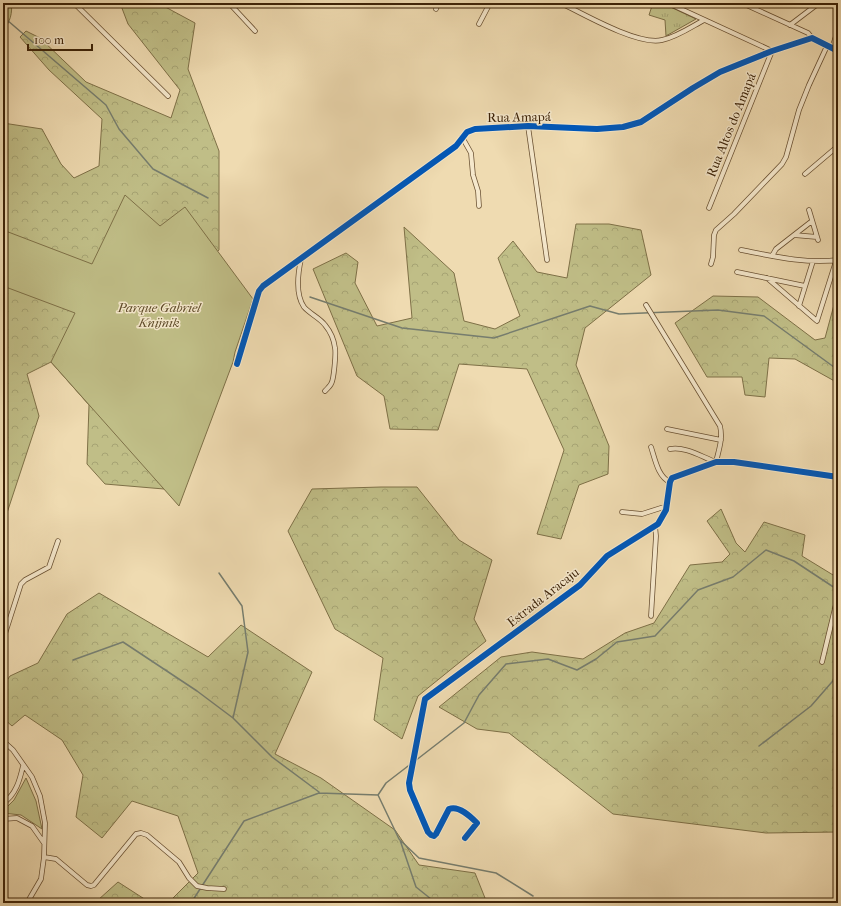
<svg xmlns="http://www.w3.org/2000/svg" width="841" height="906" font-family="'IM FELL French Canon',serif">
<style>
.grass{fill:url(#grass-tufts);stroke:#7e7047}
.forest{fill:url(#forest-crowns);stroke:#7e7047}
.park{fill:#c0be87;stroke:#7e7047}
.lines{fill:none;stroke-linecap:round;stroke-linejoin:round}
.stream{stroke:#767d6e;stroke-width:1.5}
.street-casing{stroke:#695032;stroke-width:5.5}
.street{stroke:#f5e8cc;stroke-width:4}
.cycleway-casing{stroke:#f5e8cc;stroke-width:8}
.cycleway{stroke:#0057b8;stroke-width:6}
.labels{text-anchor:middle;dominant-baseline:central;stroke-width:3;stroke-linejoin:round;paint-order:stroke}
.street-label{font-size:13px;fill:#3c2207;stroke:#f5e8cc}
.park-label{font-size:13px;font-style:italic;fill:#5d4927;stroke:#f5e8cc}
</style>
<defs>
<pattern id="grass-tufts" width="24" height="20" patternUnits="userSpaceOnUse"><rect width="24" height="20" fill="#c0be87"/><path d="M3 7l-1-3M5 7V3M7 7l1-3M15 17l-1-3M17 17v-4M19 17l1-3" fill="none" stroke="#a6a373"/></pattern>
<pattern id="forest-crowns" width="20" height="18" patternUnits="userSpaceOnUse"><rect width="20" height="18" fill="#c0be87"/><path d="M2 6a3 3 0 1 1 6 0M12 15a3 3 0 1 1 6 0" fill="none" stroke="#a6a373"/></pattern>
</defs>
<rect width="100%" height="100%" fill="#efdbb1"/>
<filter id="stains"><feTurbulence type="fractalNoise" baseFrequency=".005" numOctaves="4"/><feColorMatrix values="0 0 0 0 .2 0 0 0 0 .09 0 0 0 0 .02 0 0 0 .5 -.17"/></filter>
<radialGradient id="worn" r=".72"><stop offset=".6" stop-color="#630" stop-opacity="0"/><stop offset="1" stop-color="#630" stop-opacity=".3"/></radialGradient>
<!-- grass -->
<path class="grass" d="M653,3H662L696,19L666,36L665,20L649,15Z"/>
<!-- forest -->
<path class="forest" d="M3,3H11C13,12 10,23 3,30Z
M120,3H158L195,23L188,69L219,151V250L188,279L164,489L105,484L87,464L89,405L51,362L27,374L39,416L3,525V123L42,129L61,164L74,178L99,166L102,119L49,70L20,37L26,31L40,38L86,82L171,118L180,90L128,24Z
M576,224H609L641,230L651,275L585,328L576,365L609,446L608,474L579,485L561,539L537,534L564,450L527,369L459,364L438,430L390,429L384,396L357,376L313,269L346,253L358,262L355,283L377,326L412,318L404,227L454,273L464,321L495,329L520,316L498,258L513,241L537,272L567,278Z
M838,290V383L795,359L769,358L765,397L745,395L742,377H707L675,323L713,296L758,297L815,340L825,338Z
M381,487H417L459,540L492,560L474,619L486,641L418,696L402,739L374,720L383,658L335,629L288,531L312,489Z
M721,509L736,543L745,552L764,522L805,535L802,556L838,578V832L766,833L613,814L509,733L477,729L439,707L501,657L532,652L583,659L625,633L654,623L690,565L722,562L730,554L707,521Z
M99,593L208,657L241,625L312,672L275,754L321,778L395,830L419,865L475,873L487,903H168L198,873L178,816L132,801L102,838L76,817L83,775L62,740L25,715L12,726L3,718V686L10,676L38,663L67,614Z
M118,882L146,900L165,903H99L98,900Z"/>
<!-- park -->
<path class="park" d="M125,195L160,226L185,207L253,299L235,352L233,362L179,506L51,362L75,313L3,286V230L92,264Z
M26,778L36,801L42,829L21,815L3,813V811L14,800Z"/>
<g class="lines">
<!-- stream -->
<path class="stream" d="M7,20L106,105L119,129L153,169L208,198
M3,24L7,20L4,3
M310,297L402,328L494,338L590,306L619,314L718,310L764,316L838,370
M219,573L242,606L248,652L233,718
M73,660L123,642L197,691L233,718L272,757L319,792
M759,746L811,706L838,675
M415,761L464,723L479,695L506,664L548,659L577,670L596,659L617,642L655,636L698,590L733,577L766,550L794,561L838,590
M378,795L399,839L419,858L496,873L533,896
M400,840L416,887L436,903
M191,903L244,821L319,793L378,795L386,783L412,763"/>
<defs>
<path id="street" d="M74,3L168,96
M229,3L255,31
M561,3C583,14 639,46 662,40C677,37 691,27 704,20
M668,3L772,51L709,208
M742,3L808,33L812,38
M754,8L760,3
M436,9L438,3
M479,24L490,3
M790,25L819,3
M832,48L838,30
M528,126L547,260
M462,137L471,153L473,175L478,191L479,206
M805,174L838,146
M809,210L818,240
M794,235L817,237
M741,250C772,256 806,264 838,260
M772,256L776,249L812,221
M301,259C298,273 295,294 304,307C310,314 320,318 325,325C330,331 334,340 335,348C336,353 334,380 331,384C330,386 327,389 325,391
M711,264L713,257L714,235L716,230L734,214L782,164L786,157L799,110L809,85L827,46
M737,272L805,286
M767,278L817,321L836,261
M646,305L720,426C723,439 719,449 716,462
M799,306L813,261
M237,364L259,291L263,286L445,154L456,146L467,132L475,129L528,126L597,129L623,127L641,122L693,88L720,72L772,51L812,38L838,51
M667,429L721,440
M651,447C655,459 658,477 670,482
M670,449C685,446 702,457 716,462
M622,512L642,514L667,506
M651,616L656,536L655,526
M3,640L21,584L25,580L49,567L58,541
M822,662L838,596
M3,741L13,750L32,777L40,796L45,823L44,857L41,879L27,903
M3,803C16,795 20,779 23,766
M3,819L17,818L32,826L44,843
M465,838L477,823C471,817 459,805 449,809L436,834L434,836L431,835L428,832L410,790L409,783L425,699L580,585L607,556L658,524L666,510L670,482L672,478L716,462H734L838,477
M44,857L56,859L87,885L91,886L94,885L136,834L141,833L147,835L179,862L189,878L197,886L207,888L224,889"/>
</defs>
<!-- street casing -->
<use href="#street" class="street-casing"/>
<!-- street -->
<use href="#street" class="street"/>
<defs>
<path id="cycleway" d="M237,364L259,291L263,286L445,154L456,146L467,132L475,129L528,126L597,129L623,127L641,122L693,88L720,72L772,51L812,38L838,51
M465,838L477,823C471,817 459,805 449,809L436,834L434,836L431,835L428,832L410,790L409,783L425,699L580,585L607,556L658,524L666,510L670,482L672,478L716,462H734L838,477"/>
</defs>
<!-- cycleway casing -->
<use href="#cycleway" class="cycleway-casing"/>
<!-- cycleway -->
<use href="#cycleway" class="cycleway"/>
</g>
<g class="labels">
<!-- street labels -->
<g class="street-label">
<text transform="translate(519 117) rotate(-1)">Rua Amapá</text>
<text transform="translate(731 125) rotate(-68)">Rua Altos do Amapá</text>
<text transform="translate(543 597) rotate(-38)">Estrada Aracaju</text>
</g>
<!-- park labels -->
<g class="park-label">
<text x="159" y="307">Parque Gabriel<tspan x="159" dy="15">Knijnik</tspan></text>
</g>
</g>
<!-- margin -->
<rect width="841" height="906" fill="none" stroke="#efdbb1" stroke-width="16"/>
<rect x="4" y="4" width="833" height="898" fill="none" stroke="#3c2207" stroke-width="2"/>
<rect x="8" y="8" width="825" height="890" fill="none" stroke="#3c2207"/>
<!-- scale -->
<path d="M28 44v6h64v-6" fill="none" stroke="#3c2207" stroke-width="2"/>
<text x="34" y="44" font-size="12" fill="#3c2207" stroke="#f5e8cc" stroke-width="3" paint-order="stroke">100 m</text>
<rect width="100%" height="100%" filter="url(#stains)"/>
<rect width="100%" height="100%" fill="url(#worn)"/>
</svg>
